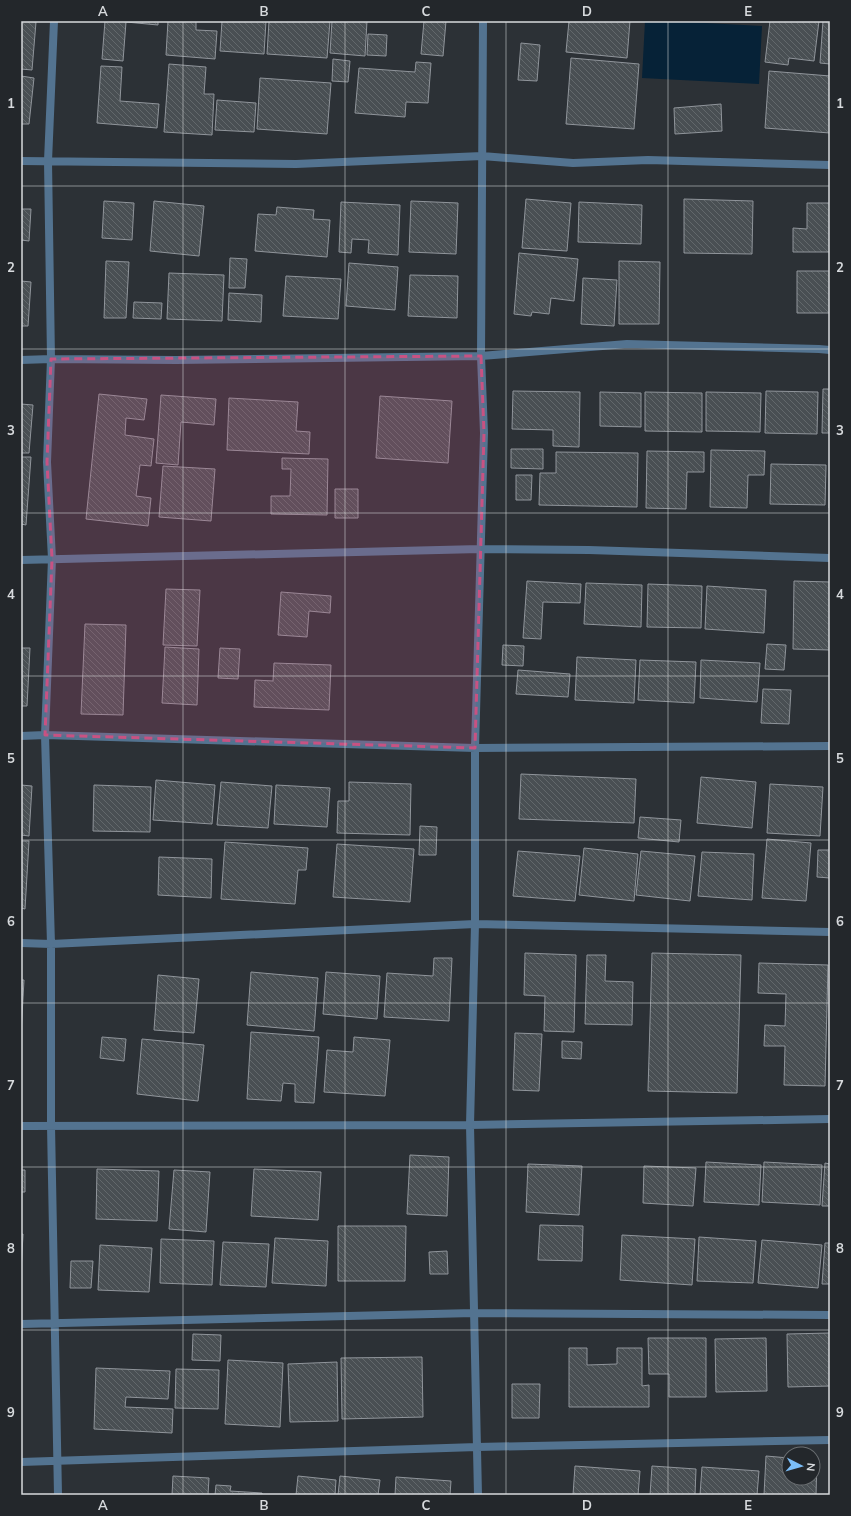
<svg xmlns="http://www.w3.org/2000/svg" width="851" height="1516" font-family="Mulish,sans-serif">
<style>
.water{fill:#062237}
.building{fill:url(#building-back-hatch);stroke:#90959b}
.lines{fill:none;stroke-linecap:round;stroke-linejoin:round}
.minor{stroke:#537390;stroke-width:8}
.marked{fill:#c85282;fill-opacity:0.2;stroke:#c85282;stroke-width:3;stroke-dasharray:8 5;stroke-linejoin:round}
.grid{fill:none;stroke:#d7dadd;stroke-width:1;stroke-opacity:0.55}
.neatline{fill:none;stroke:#d7dadd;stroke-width:1.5}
.grid-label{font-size:13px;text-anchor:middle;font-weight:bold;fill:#d7dadd}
</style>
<defs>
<pattern id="building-back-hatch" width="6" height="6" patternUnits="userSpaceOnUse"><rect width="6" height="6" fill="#494f53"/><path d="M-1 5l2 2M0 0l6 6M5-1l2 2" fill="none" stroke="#62686b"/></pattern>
</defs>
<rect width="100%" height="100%" fill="#2c3136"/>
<!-- water -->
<path class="water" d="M645,21H668L762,26L759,84L642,78Z"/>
<!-- building -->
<path class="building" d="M21,21L36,22L32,70L21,69Z
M105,21H158V25L126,22L123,61L102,59Z
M168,21H196V30L217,31L215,59L166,55Z
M222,21H266L264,54L220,51Z
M269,21H330L327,58L267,54Z
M332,21H367L365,56L330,53Z
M424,21H446L443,56L421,54Z
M569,21H630L627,58L566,52Z
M770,21H819L814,61L789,58L788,65L765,62Z
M823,21H830V64L820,63Z
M368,34L387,35L386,56L367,55Z
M521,43L540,45L537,81L518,80Z
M571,58L639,64L634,129L566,124Z
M333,59L350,61L348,82L332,81Z
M416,62L431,63L428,103L406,102L405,117L355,113L359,68L415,72Z
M169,64L206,67L204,94H214L212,135L164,132Z
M101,66L122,67L120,101L159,104L157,128L97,123Z
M769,71L830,76V133L765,128Z
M21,76L34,78L29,124H21Z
M260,78L331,83L327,134L257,129Z
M217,100L256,103L254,132L215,130Z
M721,104L722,131L675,134L674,108Z
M526,199L571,203L567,251L522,248Z
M684,199L753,201L752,254L684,253Z
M104,201L134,203L132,240L102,238Z
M154,201L204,206L199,256L150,251Z
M411,201L458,203L456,254L409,252Z
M341,202L400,205L398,255L368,253L369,240L352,239L351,253L339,252Z
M579,202L642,205L641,244L578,242Z
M807,203H830V252H793V228L807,229Z
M277,207L314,210L313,219L330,220L327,257L255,251L258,214L276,215Z
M21,209H31L29,241L21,240Z
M519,253L578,259L574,301L551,298L549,314L532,312L531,316L514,314Z
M230,258L247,259L245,288H229Z
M106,261L129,262L126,318H104Z
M619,261L660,262L659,324H619Z
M349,263L398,267L395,310L346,306Z
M797,271H830V313H797Z
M169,273L224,275L222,321L167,319Z
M410,275L458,276L457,318L408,316Z
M286,276L341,279L338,319L283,316Z
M583,278L617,280L614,326L581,324Z
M21,281L31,282L28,326H21Z
M229,293L262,295L261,322L228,320Z
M134,302L162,303L161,319L133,318Z
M823,389H830V433H822Z
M513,391L580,392L579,447L553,446V430L512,429Z
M766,391L818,392L817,434L765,433Z
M600,392L641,393V427L600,426Z
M645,392L702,393V432L645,431Z
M706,392L761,393L760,432L706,431Z
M99,394L147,399L144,420L126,418L125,435L154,439L151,466L140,465L136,496L151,498L148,526L86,519Z
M161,395L216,399L214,425L181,422L178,465L156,463Z
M380,396L452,401L448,463L376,458Z
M229,398L298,402L296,431L310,432L309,454L227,450Z
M21,404L33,405L29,453H21Z
M511,449H543V469L511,468Z
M711,450L765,451L764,475H748L747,508L710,507Z
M647,451L704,452V472H687L686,509L646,508Z
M556,452L638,453L637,507L539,505L540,473H556Z
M830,452V508H829Z
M21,457H31L26,525L21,524Z
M282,458L328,459L327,515L271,514V496H290L291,469H282Z
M771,464L826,465L825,505L770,504Z
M163,466L215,469L211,521L159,517Z
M516,475H532L531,500H516Z
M335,489H358V518H335Z
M527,581L581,584L580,603L543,602L541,639L523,638Z
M794,581L830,582V650L793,649Z
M586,583L642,585L641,627L584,624Z
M648,584L702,586L701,628L647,627Z
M707,586L766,590L764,633L705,629Z
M166,589L200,590L197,646L163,645Z
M281,592L331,596L330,613L309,611L307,637L278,635Z
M85,624L126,625L123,715L81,714Z
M767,644L786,645L784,670L765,669Z
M503,645L524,646L523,666L502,665Z
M165,647L199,649L197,705L162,703Z
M21,648H30L27,706H21Z
M220,648L240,649L238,679L218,678Z
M577,657L636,660L634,703L575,700Z
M640,660L696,662L694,703L638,700Z
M701,660L760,663L757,702L700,698Z
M274,663L331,665L329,710L254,707L255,680L273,681Z
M518,670L570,674L568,697L516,694Z
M763,689L791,690L789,724L761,723Z
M521,774L636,779L634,823L519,819Z
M701,777L756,782L752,828L697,823Z
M156,780L215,785L212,824L153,820Z
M221,782L272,786L268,828L217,825Z
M349,782L411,784L410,835L337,833L338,801H349Z
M770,784L823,787L820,836L767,833Z
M21,785L32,786L29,836L21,835Z
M94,785L151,787L150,832L93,831Z
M276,785L330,788L327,827L274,824Z
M640,817L681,820L679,842L638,838Z
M420,826L437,827L436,855H419Z
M767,839L811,843L806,901L762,898Z
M21,841H29L25,909L21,908Z
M225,842L308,848L306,870H298L295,904L221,899Z
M337,844L414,849L410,902L333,897Z
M584,848L638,854L634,901L579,895Z
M818,850H830V878L817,877Z
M518,851L580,856L575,901L513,896Z
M641,851L695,856L690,901L636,895Z
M702,852L754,854L752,900L698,896Z
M159,857L212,859L211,898L158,895Z
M525,953L576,955L574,1032L544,1031L545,996L524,995Z
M652,953L741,955L737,1093L648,1091Z
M587,955H606L605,981L633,982L632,1025L585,1024Z
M434,958H452L449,1021L384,1017L387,973L433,976Z
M759,963L828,965L825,1086L784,1085L785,1046H764L765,1025L785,1026L786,994L758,993Z
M251,972L318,978L314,1031L247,1025Z
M326,972L380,976L377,1019L323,1014Z
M158,975L199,979L194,1033L154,1030Z
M21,980H24L21,1034Z
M251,1032L319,1037L314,1103L295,1102V1084L283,1083L281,1101L247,1099Z
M515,1033L542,1034L539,1091L513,1090Z
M102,1037L126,1039L124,1061L100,1058Z
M354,1037L390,1040L385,1096L324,1092L327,1050L353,1052Z
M142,1039L204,1045L198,1101L137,1094Z
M562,1041L582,1042L581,1059L562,1058Z
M410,1155L449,1157L447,1216L407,1214Z
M706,1162L761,1165L759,1205L704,1202Z
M764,1162L822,1165L820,1205L762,1202Z
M825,1163L830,1164V1206H822Z
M528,1164L582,1166L579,1215L526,1212Z
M644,1166L696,1168L693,1206L643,1203Z
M97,1169L159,1171L157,1221L96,1219Z
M254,1169L321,1172L318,1220L251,1216Z
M21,1170H25V1192H21Z
M174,1170L210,1172L206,1232L169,1229Z
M540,1225L583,1226L582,1261L538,1260Z
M338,1226H406L405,1281H338Z
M21,1234H23L21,1273Z
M622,1235L695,1239L692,1285L620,1280Z
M699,1237L756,1241L753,1283L697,1281Z
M275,1238L328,1241L326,1286L272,1283Z
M161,1239L214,1241L212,1285L160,1283Z
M762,1240L822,1245L818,1288L758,1283Z
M223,1242L269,1244L266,1287L220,1285Z
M825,1243H830V1284H822Z
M100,1245L152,1248L149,1292L98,1290Z
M447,1251L448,1274H430L429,1252Z
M71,1261H93L91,1288H70Z
M830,1333V1386L788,1387L787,1334Z
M193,1334L221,1335L220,1361L192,1360Z
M648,1338H706V1397H669V1374H649Z
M766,1338L767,1391L716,1392L715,1339Z
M569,1348H587V1365L617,1364V1348H642V1386L649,1385V1407H569Z
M422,1357L423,1417L342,1419L341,1358Z
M228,1360L283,1363L280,1427L225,1424Z
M337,1362L338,1421L290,1422L288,1364Z
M96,1368L170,1371L168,1399L126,1397L125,1407L173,1409L172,1433L94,1429Z
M176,1369L219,1370L218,1409L175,1408Z
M512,1384H540L539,1418H512Z
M766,1456L789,1458V1478H813V1459H817L816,1495H764Z
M575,1466L640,1471L638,1495H573Z
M652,1466L696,1469L695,1495H650Z
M702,1467L759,1471L757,1495H700Z
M173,1476L209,1478L208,1495H172Z
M298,1476L336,1480L335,1495H296Z
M340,1476L380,1480L378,1495H338Z
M396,1477L451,1481L450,1495H395Z
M216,1485L231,1486L230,1491L262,1493V1495H215Z"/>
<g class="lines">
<!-- minor -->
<path class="minor" d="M54,21L48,161L51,359L47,462L52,559L45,735L51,944V1126L58,1495
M21,161L296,164L482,156L573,163L648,160L830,165
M21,360L51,359L176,360L481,356L627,344L819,349L830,350
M21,560L480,549L589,550L830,558
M21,736L45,735L475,748L830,746
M21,943L51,944L475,924L830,932
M21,1126L470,1125L830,1119
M21,1324L474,1313L830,1315
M21,1462L477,1447L830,1440
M478,1495L470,1125L475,924V748L484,433L481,356L483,21"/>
</g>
<!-- marked area -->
<path class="marked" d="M481,356L484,433L475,748L45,735L52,559L47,462L51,359Z"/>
<!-- grid -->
<path class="grid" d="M183,21V1495M345,21V1495M506,21V1495M668,21V1495M21,186H830M21,349H830M21,513H830M21,676H830M21,840H830M21,1003H830M21,1167H830M21,1330H830"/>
<!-- border -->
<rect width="851" height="1516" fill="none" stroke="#23272b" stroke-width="44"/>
<!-- north arrow -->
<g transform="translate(801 1466) rotate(96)"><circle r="19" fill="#23272b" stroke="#6b6f72"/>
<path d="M0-3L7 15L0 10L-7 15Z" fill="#7bbef8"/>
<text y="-6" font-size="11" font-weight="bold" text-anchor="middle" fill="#d7dadd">N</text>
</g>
<rect x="22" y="22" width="807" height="1472" class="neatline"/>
<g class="grid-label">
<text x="103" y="16">A</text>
<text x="264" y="16">B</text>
<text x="426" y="16">C</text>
<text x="587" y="16">D</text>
<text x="748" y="16">E</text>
<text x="11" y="108">1</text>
<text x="840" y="108">1</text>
<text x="11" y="272">2</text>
<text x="840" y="272">2</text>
<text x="11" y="435">3</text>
<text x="840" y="435">3</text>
<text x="11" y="599">4</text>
<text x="840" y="599">4</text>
<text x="11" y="763">5</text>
<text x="840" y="763">5</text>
<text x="11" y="926">6</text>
<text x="840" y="926">6</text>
<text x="11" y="1090">7</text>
<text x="840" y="1090">7</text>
<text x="11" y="1253">8</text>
<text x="840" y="1253">8</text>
<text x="11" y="1417">9</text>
<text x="840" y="1417">9</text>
<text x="103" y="1510">A</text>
<text x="264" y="1510">B</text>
<text x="426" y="1510">C</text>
<text x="587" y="1510">D</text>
<text x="748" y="1510">E</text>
</g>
</svg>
